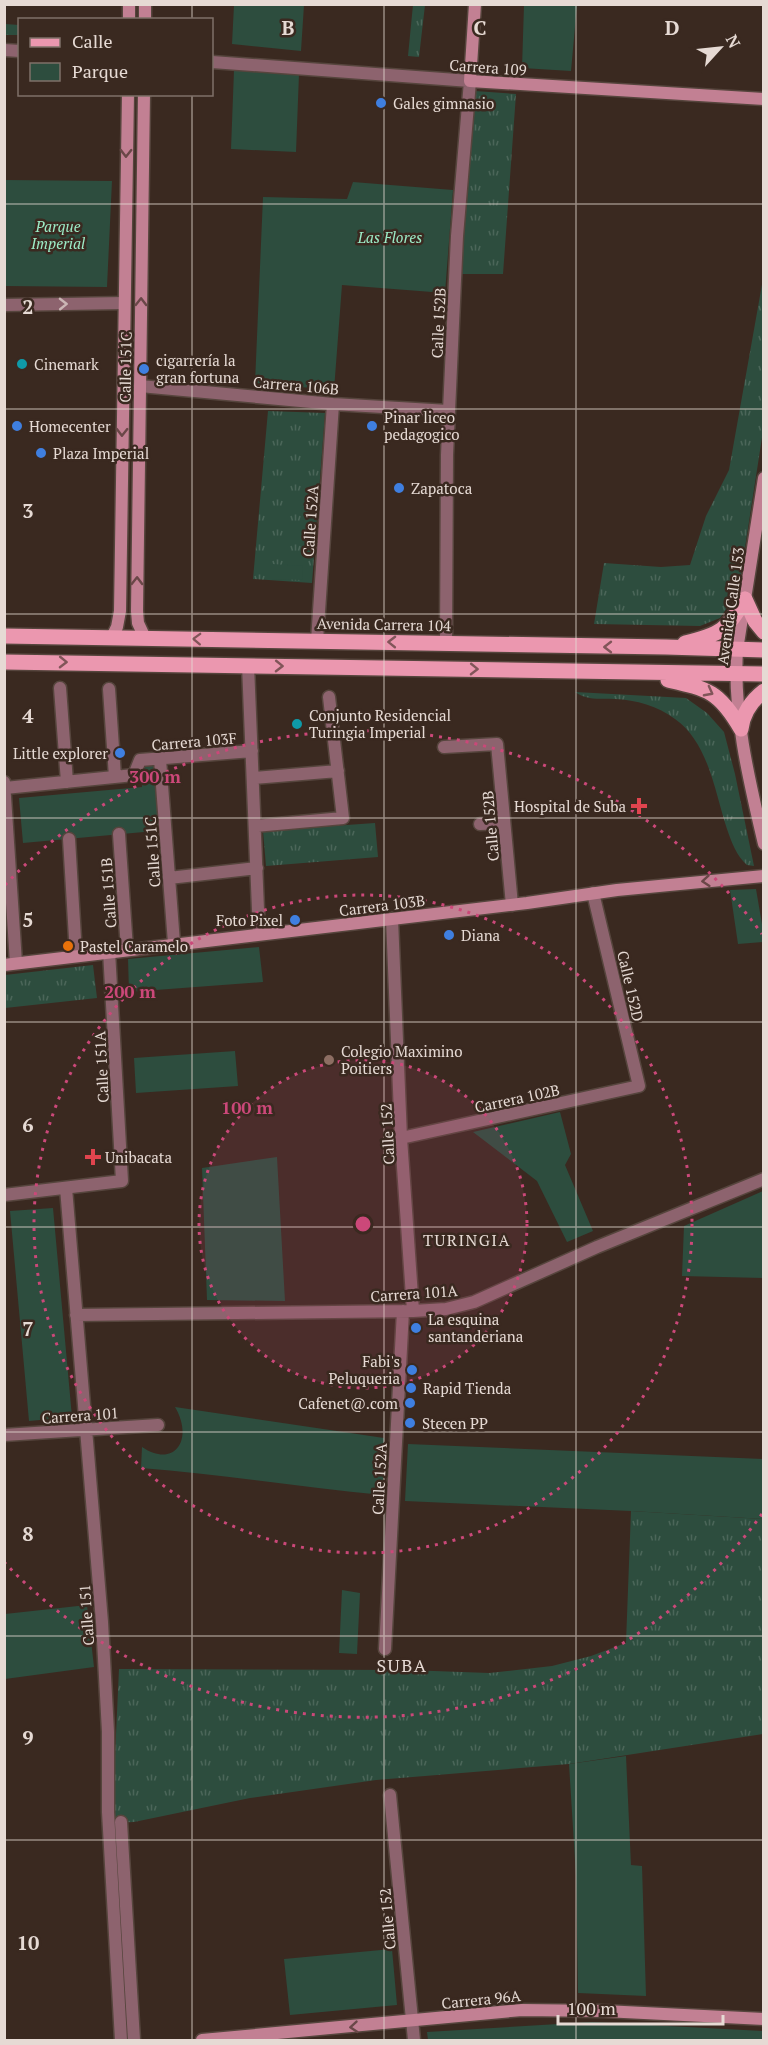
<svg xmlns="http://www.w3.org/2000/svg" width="768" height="2045" font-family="'PT Serif',serif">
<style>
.grass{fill:url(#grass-tufts)}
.park{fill:#2d4d3e}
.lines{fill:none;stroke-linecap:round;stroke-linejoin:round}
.street-casing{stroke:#56453d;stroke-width:15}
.secondary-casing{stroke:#56453d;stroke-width:15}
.primary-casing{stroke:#56453d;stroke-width:18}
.street{stroke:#8d636e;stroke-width:12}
.secondary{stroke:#c28093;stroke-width:12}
.primary{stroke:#eb97af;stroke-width:15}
.oneway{stroke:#6a4748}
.oneway2{stroke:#cbb6b5}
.oneway3{stroke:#815559}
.grid{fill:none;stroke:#e6dad4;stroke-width:1.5;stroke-opacity:0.55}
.ring{fill:none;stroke:#cb4879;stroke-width:3;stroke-dasharray:3 6}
.shop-dot{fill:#3f7fe0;stroke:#3a2920;stroke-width:2}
.culture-dot{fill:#0f9aa8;stroke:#3a2920;stroke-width:2}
.health-dot{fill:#e0444e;stroke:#3a2920;stroke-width:2}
.food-dot{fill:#e8710a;stroke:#3a2920;stroke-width:2}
.education-dot{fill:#8d6e63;stroke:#3a2920;stroke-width:2}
.labels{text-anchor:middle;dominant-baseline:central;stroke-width:5;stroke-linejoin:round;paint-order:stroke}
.street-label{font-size:15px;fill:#e6dad4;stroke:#3a2920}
.poi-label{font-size:15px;fill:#e6dad4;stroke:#3a2920;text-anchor:start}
.park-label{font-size:15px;font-style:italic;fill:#9cecc7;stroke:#3a2920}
.neighbourhood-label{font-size:16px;letter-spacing:1.5px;fill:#e6dad4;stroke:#3a2920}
.quarter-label{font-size:18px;letter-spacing:1.5px;fill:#e6dad4;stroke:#3a2920}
.grid-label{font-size:20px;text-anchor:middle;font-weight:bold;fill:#e6dad4;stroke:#3a2920;stroke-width:5;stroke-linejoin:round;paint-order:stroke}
.centre{fill:#cb4879;stroke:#3a2920;stroke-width:3}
.ring-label{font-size:18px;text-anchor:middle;font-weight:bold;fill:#cb4879;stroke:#3a2920;stroke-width:5;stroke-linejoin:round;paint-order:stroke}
</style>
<defs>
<pattern id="grass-tufts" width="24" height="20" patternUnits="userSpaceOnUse" patternTransform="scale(1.5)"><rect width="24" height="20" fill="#2d4d3e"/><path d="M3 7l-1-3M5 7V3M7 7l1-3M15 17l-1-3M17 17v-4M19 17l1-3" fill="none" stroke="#4b6659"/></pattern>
</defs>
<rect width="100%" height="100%" fill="#3a2920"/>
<!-- grass -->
<path class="grass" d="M413,5H425L419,57L408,56Z
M5,24L19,25V35H5Z
M475,91L516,94L503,274H461Z
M763,279V431L740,580L729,605L720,618L700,626L594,624L604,563L661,567L690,565L706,516L729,470Z
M268,411L325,413L312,583L253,579Z
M575,692L686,698L707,713L724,732L735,774L754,866L747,865C736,855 732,843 727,829C715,793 709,743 675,719C658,706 636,700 615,699C600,698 588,701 575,692Z
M375,823L378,857L266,866L263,831Z
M93,965L97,998L5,1008V975Z
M631,1511L763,1519V1734L569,1764L376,1780L250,1798L134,1822L112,1823L119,1669L406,1670L489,1673L552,1666L591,1656L626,1643Z"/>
<!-- park -->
<path class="park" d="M234,5H304L301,51L232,44Z
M524,5H577L571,71L522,68Z
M234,70L299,74L296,152L231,149Z
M5,180L112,181L107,287L5,286Z
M353,182L453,190L445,293L342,285L334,390L255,383L263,197L347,199Z
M272,564L303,566L302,580L272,579Z
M160,759L166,830L23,843L19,798L142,787L140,760Z
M756,889L763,930V942L738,944L730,890Z
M259,947L263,982L129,992L128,959Z
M235,1051L238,1086L136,1093L134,1058Z
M560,1112L571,1154L565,1165L593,1231L567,1242L537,1181L473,1132Z
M277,1157L285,1301L207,1300L202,1168Z
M763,1191V1278L682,1276L684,1226Z
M53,1208L72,1417L29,1421L10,1211Z
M175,1407L384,1438L383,1495C302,1488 222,1474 141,1468L142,1447C175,1469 194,1439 175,1407Z
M408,1444L763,1459V1519L631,1511L405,1501Z
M342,1590L360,1593L357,1654L339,1653Z
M87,1605L94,1667L5,1679V1614Z
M626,1756L631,1865L642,1866L646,1996L578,1993L576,1876L569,1764Z
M392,1949L397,2005L290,2015L284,1959Z
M592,2022L763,2031V2040H428L427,2032Z"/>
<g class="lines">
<defs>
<path id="street" d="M4,50L20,51
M212,62L470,81L457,236L447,455L446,643
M4,305L124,303
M140,386L333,404L448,411
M317,641L333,404
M248,665L259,934
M60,688L67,782
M109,689L115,777
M444,747L497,744L512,905
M160,759L174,943
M253,778L338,771
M4,782L16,963
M5,788L134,775L140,760L252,751
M480,824L504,823
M255,826L343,818L329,697
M119,834L127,949
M69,839L76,955
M169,878L257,868
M392,919L401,1138L413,1311
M401,1138L639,1086L593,893
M66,1188L102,1622L108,1732V1812L121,2040
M4,1195L122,1181L109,951
M76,1315L413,1311L446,1309L474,1302L597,1247L764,1179
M4,1435L158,1425
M385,1649L403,1311
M390,1795L414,2040
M121,1822L134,2040"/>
<path id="secondary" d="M475,4L470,81L764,99
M129,20V4
M145,20V4
M144,94L137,611L138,623L145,638
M764,478L737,650C733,715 749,780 764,844
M112,637L117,627L120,611L128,94
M4,965L527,903L617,890L764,876
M202,2040L522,2010L604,2011L764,2019"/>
<path id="primary" d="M745,599L755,621L764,632
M4,636L666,647L764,650
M685,643C719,635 728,630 745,599
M4,662L764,674
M668,680C708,689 719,691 741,729
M741,729C743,713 751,701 764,691"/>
</defs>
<!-- street casing -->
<use href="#street" class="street-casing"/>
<!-- secondary casing -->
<use href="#secondary" class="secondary-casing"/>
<!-- primary casing -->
<use href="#primary" class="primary-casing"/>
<!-- street -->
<use href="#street" class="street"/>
<!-- secondary -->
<use href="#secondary" class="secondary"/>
<!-- primary -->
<use href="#primary" class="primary"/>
</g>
<!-- one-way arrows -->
<defs><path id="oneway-chevron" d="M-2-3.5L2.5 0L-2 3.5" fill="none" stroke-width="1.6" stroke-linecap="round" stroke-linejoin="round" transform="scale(1.5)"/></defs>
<g class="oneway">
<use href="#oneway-chevron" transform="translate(126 153) rotate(91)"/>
<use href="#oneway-chevron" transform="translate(141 302) rotate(-89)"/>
<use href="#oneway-chevron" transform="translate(122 432) rotate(91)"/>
<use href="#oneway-chevron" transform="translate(137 581) rotate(-89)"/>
<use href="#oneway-chevron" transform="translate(706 881) rotate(175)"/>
<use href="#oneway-chevron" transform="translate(354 2027) rotate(175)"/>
</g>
<use class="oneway2" href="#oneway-chevron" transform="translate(63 304) rotate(-1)"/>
<g class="oneway3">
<use href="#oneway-chevron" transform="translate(197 639) rotate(-178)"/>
<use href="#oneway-chevron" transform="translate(392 642) rotate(-179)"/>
<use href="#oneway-chevron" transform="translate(608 647) rotate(180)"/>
<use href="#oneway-chevron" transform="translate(63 662) rotate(1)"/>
<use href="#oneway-chevron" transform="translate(279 666) rotate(1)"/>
<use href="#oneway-chevron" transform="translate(474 669) rotate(1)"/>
<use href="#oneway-chevron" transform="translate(709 692) rotate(28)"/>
</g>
<!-- grid -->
<path class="grid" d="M192,4V20M384,4V2040M576,4V2040M192,94V2040M4,204H764M4,409H764M4,614H764M4,818H764M4,1022H764M4,1227H764M4,1432H764M4,1636H764M4,1840H764"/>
<!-- distance rings -->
<circle cx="363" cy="1224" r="164" fill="#cb4879" fill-opacity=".12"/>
<g class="ring">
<circle cx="363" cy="1224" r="164"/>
<circle cx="363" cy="1224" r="329"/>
<path d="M762 1514A493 493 0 0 1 5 1563M5 885A493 493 0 0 1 762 934"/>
</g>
<!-- markers -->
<g class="shop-dot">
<circle cx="381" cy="103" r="6"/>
<circle cx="144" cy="369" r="6"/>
<circle cx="17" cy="426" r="6"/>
<circle cx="372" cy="426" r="6"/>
<circle cx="41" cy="453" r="6"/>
<circle cx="399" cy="488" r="6"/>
<circle cx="120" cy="753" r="6"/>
<circle cx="295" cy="920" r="6"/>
<circle cx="449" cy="935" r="6"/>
<circle cx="416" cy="1328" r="6"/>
<circle cx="412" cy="1370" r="6"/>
<circle cx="411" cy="1388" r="6"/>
<circle cx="410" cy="1403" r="6"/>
<circle cx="410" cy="1423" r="6"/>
</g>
<g class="culture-dot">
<circle cx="22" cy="364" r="6"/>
<circle cx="297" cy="724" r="6"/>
</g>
<g class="health-dot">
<path d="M636 797h6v6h6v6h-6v6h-6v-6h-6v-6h6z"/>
<path d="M90 1148h6v6h6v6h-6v6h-6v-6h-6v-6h6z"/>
</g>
<circle class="food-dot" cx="68" cy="946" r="6"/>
<circle class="education-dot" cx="329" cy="1060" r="6"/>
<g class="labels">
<!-- street labels -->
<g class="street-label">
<text transform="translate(488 67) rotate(4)">Carrera 109</text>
<text transform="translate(438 323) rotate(-87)">Calle 152B</text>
<text transform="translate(125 367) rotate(-89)">Calle 151C</text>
<text transform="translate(296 385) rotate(5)">Carrera 106B</text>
<text transform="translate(310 521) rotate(-86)">Calle 152A</text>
<text transform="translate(730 606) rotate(-82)">Avenida Calle 153</text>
<text transform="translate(384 624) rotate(1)">Avenida Carrera 104</text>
<text transform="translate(194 741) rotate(-5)">Carrera 103F</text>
<text transform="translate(490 826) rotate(-95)">Calle 152B</text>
<text transform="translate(152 852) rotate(-94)">Calle 151C</text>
<text transform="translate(108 893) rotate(-94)">Calle 151B</text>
<text transform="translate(382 905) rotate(-7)">Carrera 103B</text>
<text transform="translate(631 986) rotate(77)">Calle 152D</text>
<text transform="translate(101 1067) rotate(-93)">Calle 151A</text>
<text transform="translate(517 1098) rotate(-12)">Carrera 102B</text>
<text transform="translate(387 1134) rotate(-93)">Calle 152</text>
<text transform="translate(414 1293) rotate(-4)">Carrera 101A</text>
<text transform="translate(80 1415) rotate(-4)">Carrera 101</text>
<text transform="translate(379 1479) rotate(-87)">Calle 152A</text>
<text transform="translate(86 1615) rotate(-94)">Calle 151</text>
<text transform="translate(387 1919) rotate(-95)">Calle 152</text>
<text transform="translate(481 1999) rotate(-6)">Carrera 96A</text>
</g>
<!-- poi labels -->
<g class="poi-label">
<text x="393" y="103">Gales gimnasio</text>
<text x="156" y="360">cigarrería la<tspan x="156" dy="17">gran fortuna</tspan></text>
<text x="34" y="364">Cinemark</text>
<text x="384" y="417">Pinar liceo<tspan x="384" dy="17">pedagogico</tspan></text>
<text x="29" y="426">Homecenter</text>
<text x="53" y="453">Plaza Imperial</text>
<text x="411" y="488">Zapatoca</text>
<text x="309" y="715">Conjunto Residencial<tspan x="309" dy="17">Turingia Imperial</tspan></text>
<text x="108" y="753" text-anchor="end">Little explorer</text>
<text x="626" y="806" text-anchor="end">Hospital de Suba</text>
<text x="283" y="920" text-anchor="end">Foto Pixel</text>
<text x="461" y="935">Diana</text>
<text x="80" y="946">Pastel Caramelo</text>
<text x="341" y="1051">Colegio Maximino<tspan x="341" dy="17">Poitiers</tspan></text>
<text x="105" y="1157">Unibacata</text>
<text x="428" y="1319">La esquina<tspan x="428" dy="17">santanderiana</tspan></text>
<text x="400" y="1361" text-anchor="end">Fabi's<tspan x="400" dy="17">Peluqueria</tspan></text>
<text x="423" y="1388">Rapid Tienda</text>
<text x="398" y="1403" text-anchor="end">Cafenet@.com</text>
<text x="422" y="1423">Stecen PP</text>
</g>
<!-- park labels -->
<g class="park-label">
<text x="58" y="226">Parque<tspan x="58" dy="17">Imperial</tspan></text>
<text x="390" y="237">Las Flores</text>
</g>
<!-- neighbourhood labels -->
<g class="neighbourhood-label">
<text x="467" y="1240">TURINGIA</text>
</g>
<!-- quarter labels -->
<g class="quarter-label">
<text x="402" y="1665">SUBA</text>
</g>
</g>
<g class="grid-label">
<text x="288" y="35">B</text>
<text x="480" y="35">C</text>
<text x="672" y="35">D</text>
<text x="28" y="314">2</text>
<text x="28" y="518">3</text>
<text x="28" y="723">4</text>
<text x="28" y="927">5</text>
<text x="28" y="1132">6</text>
<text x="28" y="1336">7</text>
<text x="28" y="1541">8</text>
<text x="28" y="1745">9</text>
<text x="28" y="1950">10</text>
</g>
<circle cx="363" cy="1224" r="9" class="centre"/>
<g class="ring-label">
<text x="155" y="783">300 m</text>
<text x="130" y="998">200 m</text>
<text x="247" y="1114">100 m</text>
</g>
<!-- border -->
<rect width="768" height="2045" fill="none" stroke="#e6dad4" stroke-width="12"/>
<!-- legend -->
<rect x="18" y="18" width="195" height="78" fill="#3a2920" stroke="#7f7068" stroke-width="1.5"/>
<rect x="30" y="38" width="30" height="9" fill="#eb97af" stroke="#7f7068" stroke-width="1.5"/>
<text x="72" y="48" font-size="18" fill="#e6dad4">Calle</text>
<rect x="30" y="63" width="30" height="18" fill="#2d4d3e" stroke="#7f7068" stroke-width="1.5"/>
<text x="72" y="78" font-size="18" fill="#e6dad4">Parque</text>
<!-- north arrow -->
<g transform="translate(720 48) rotate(63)" stroke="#3a2920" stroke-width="4.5" paint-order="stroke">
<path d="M0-4.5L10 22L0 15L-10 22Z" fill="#e6dad4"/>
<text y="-9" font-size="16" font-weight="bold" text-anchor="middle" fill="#e6dad4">N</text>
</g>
<!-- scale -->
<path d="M558 2015v9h165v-9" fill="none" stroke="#e6dad4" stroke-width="3"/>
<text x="567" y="2015" font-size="18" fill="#e6dad4" stroke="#3a2920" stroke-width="4.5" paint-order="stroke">100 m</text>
</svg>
